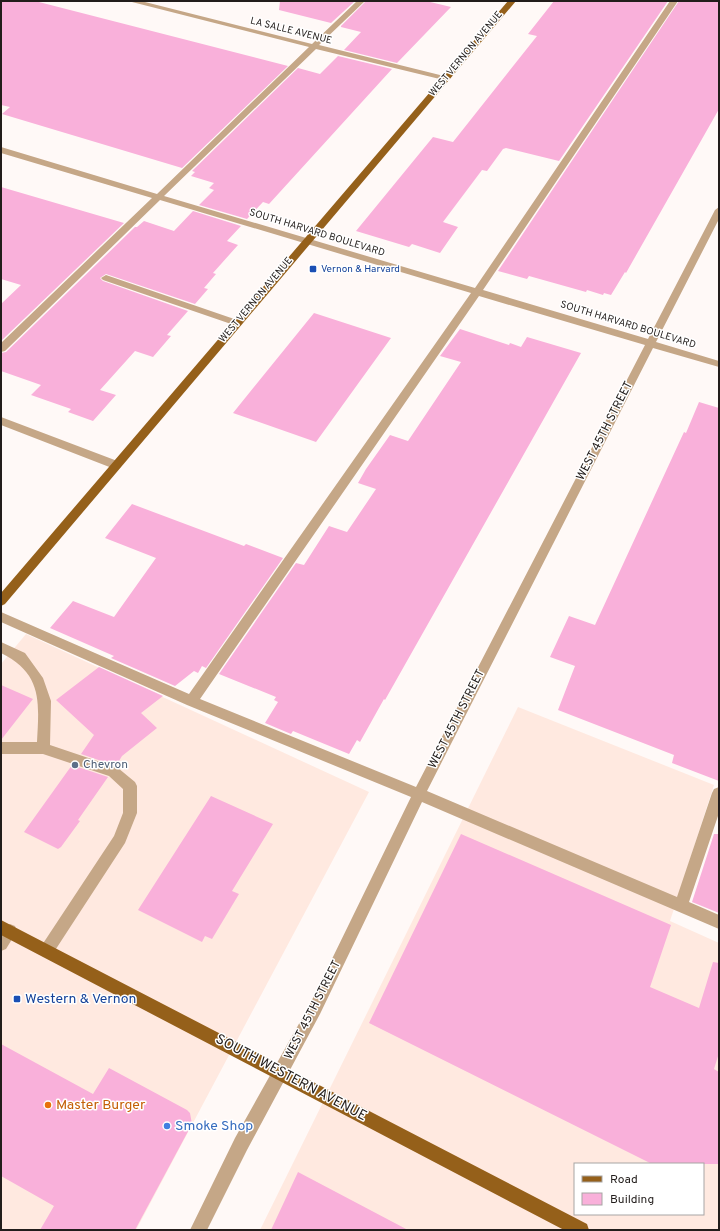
<svg xmlns="http://www.w3.org/2000/svg" width="720" height="1231" font-family="Overpass,sans-serif">
<style>
.built{fill:#ffe9e0;fill-rule:evenodd}
.building{fill:#f9b0da}
.lines{fill:none;stroke-linecap:round;stroke-linejoin:round}
.minor{fill:#c5a787;fill-rule:evenodd}
.major{fill:#95601a;fill-rule:evenodd}
.transit-dot{fill:#1a4fb4;stroke:#fff;stroke-width:1.5}
.service-dot{fill:#5c6f8a;stroke:#fff;stroke-width:1.5}
.food-dot{fill:#e8710a;stroke:#fff;stroke-width:1.5}
.shop-dot{fill:#3f7fe0;stroke:#fff;stroke-width:1.5}
.labels{text-anchor:middle;dominant-baseline:central;stroke-width:3;stroke-linejoin:round;paint-order:stroke}
.far-street-label{font-size:10px;fill:#221d1b;stroke:#fff}
.far-transit-label{font-size:10px;fill:#164399;stroke:#fff;text-anchor:start}
.street-label{font-size:12px;fill:#221d1b;stroke:#fff}
.service-label{font-size:12px;fill:#4e5e75;stroke:#fff;text-anchor:start}
.near-transit-label{font-size:14px;fill:#164399;stroke:#fff;text-anchor:start}
.near-street-label{font-size:14px;fill:#221d1b;stroke:#fff}
.near-food-label{font-size:14px;fill:#c56008;stroke:#fff;text-anchor:start}
.near-shop-label{font-size:14px;fill:#366cbe;stroke:#fff;text-anchor:start}
</style>
<rect width="100%" height="100%" fill="#fff9f7"/>
<!-- built -->
<path class="built" d="M26,634L369,792L136,1230H1V664Z
M518,707L714,785L670,921L719,943V1230H260ZM575,1164H703V1214H575Z"/>
<!-- building -->
<path class="building" d="M1,1H35L288,66L182,168L2,114L10,107L1,105Z
M280,1H355L331,23L279,10Z
M366,1H426L451,7L397,63L344,50L361,32L341,27V26Z
M554,1H668L559,161L506,148L503,149L487,171L482,170L443,222L458,227L440,253L412,244L409,247L356,231L433,137L453,142L537,36L528,34Z
M679,1H719V109L626,273L625,272L611,295L604,293L603,295L587,290L586,292L529,276L527,279L498,271Z
M338,56L392,69L269,204L263,202L247,219L199,205L214,190L209,188L214,183L191,176L195,172L192,171L298,68L320,74Z
M1,187L124,223L1,341V304L21,285L1,279Z
M193,211L241,226L227,241L238,245L213,273L216,274L204,288L208,289L195,304L106,274L100,278L103,281L188,311L167,335L171,336L153,357L135,351L100,390L116,395L93,421L68,412L71,409L31,395L41,385L1,371V353L6,352L135,227H137L144,221L174,231Z
M314,313L391,338L316,442L233,413Z
M460,329L509,345L510,343L521,347L527,337L581,353L385,700L384,699L360,742L357,740L349,754L293,731L291,734L265,723L278,702L274,700L276,697L219,674L296,563L304,565L329,526L347,532L376,489L358,483L366,469L390,435L408,441L461,362L440,356Z
M699,402L719,408V781L672,763L674,755L558,710L575,666L550,657L569,616L595,625L684,432L686,433Z
M132,504L244,546L246,544L283,558L206,668L202,666L198,673L194,671L175,686L111,658L114,656L50,628L73,601L114,617L156,558L105,538Z
M99,667L163,696L141,713L157,728L122,756L116,766L81,754L94,735L56,700Z
M1,685L33,699L1,740Z
M72,765L108,777L78,820L80,821L61,847L58,849L24,832Z
M211,796L273,824L232,891L239,894L212,939L205,936L202,942L138,910Z
M461,834L671,925L650,987L699,1008L713,962L719,963V1053L714,1069L719,1072V1164H652L369,1023Z
M714,834H719V913L692,902Z
M1,1044L93,1094L109,1068L187,1110L190,1113L192,1124L135,1230H40L54,1206L1,1176Z
M298,1172L408,1230H271Z"/>
<g class="lines">
<!-- minor -->
<path class="minor" d="M128,1H141L312,44L357,1H365L319,45L448,77V81L316,49L164,196L475,288L670,1H678L483,290L648,339L715,210L719,207V219L656,342L719,361V367L653,348L427,791L677,897L712,793L714,789L719,787V813L689,902L719,915V929L422,802L320,1014L247,1150L207,1230H190L235,1138L310,1004L411,797L187,705L1,622V612L189,694L471,293L160,200L5,351L1,352V343L152,198L1,153V147L157,194L309,47ZM479,296L645,345L416,787L200,699Z
M106,275L240,321L242,323L240,325H234L103,280L101,278Z
M1,417L120,462L121,465L120,468H112L1,425Z
M1,642L25,653L43,678L51,701L50,745L118,768L135,782L137,786V813L125,843L52,955L47,957L42,955L40,950L42,945L114,836L123,813V789L109,776L43,754H1V742H37C39,702 43,674 1,653Z
M10,924L15,926L17,931L6,949L1,951C1,940 0,929 10,924Z"/>
<!-- major -->
<path class="major" d="M508,1H516L5,604L1,606V593Z
M1,920L587,1224L589,1230H564L1,935Z"/>
</g>
<!-- markers -->
<g class="transit-dot">
<rect x="309" y="265" width="8" height="8" rx="2"/>
<rect x="13" y="995" width="8" height="8" rx="2"/>
</g>
<circle class="service-dot" cx="75" cy="765" r="4"/>
<circle class="food-dot" cx="48" cy="1105" r="4"/>
<circle class="shop-dot" cx="167" cy="1126" r="4"/>
<g class="labels">
<!-- far-street labels -->
<g class="far-street-label">
<text transform="translate(291 31) rotate(14)">LA SALLE AVENUE</text>
<text transform="translate(466 54) rotate(-50)">WEST VERNON AVENUE</text>
<text transform="translate(317 233) rotate(17)">SOUTH HARVARD BOULEVARD</text>
<text transform="translate(256 300) rotate(-50)">WEST VERNON AVENUE</text>
<text transform="translate(628 325) rotate(17)">SOUTH HARVARD BOULEVARD</text>
</g>
<!-- far-transit labels -->
<g class="far-transit-label">
<text x="321" y="269">Vernon &amp; Harvard</text>
</g>
<!-- street labels -->
<g class="street-label">
<text transform="translate(605 431) rotate(-63)">WEST 45TH STREET</text>
<text transform="translate(457 719) rotate(-63)">WEST 45TH STREET</text>
<text transform="translate(313 1010) rotate(-63)">WEST 45TH STREET</text>
</g>
<!-- service labels -->
<g class="service-label">
<text x="83" y="765">Chevron</text>
</g>
<!-- near-transit labels -->
<g class="near-transit-label">
<text x="25" y="999">Western &amp; Vernon</text>
</g>
<!-- near-street labels -->
<g class="near-street-label">
<text transform="translate(291 1078) rotate(28)">SOUTH WESTERN AVENUE</text>
</g>
<!-- near-food labels -->
<g class="near-food-label">
<text x="56" y="1105">Master Burger</text>
</g>
<!-- near-shop labels -->
<g class="near-shop-label">
<text x="175" y="1126">Smoke Shop</text>
</g>
</g>
<!-- border -->
<rect width="720" height="1231" fill="none" stroke="#221d1b" stroke-width="4"/>
<!-- legend -->
<rect x="574" y="1163" width="130" height="52" fill="#ffffff" stroke="#a7a5a4"/>
<rect x="582" y="1176" width="20" height="6" fill="#95601a" stroke="#a7a5a4"/>
<text x="610" y="1183" font-size="12" fill="#221d1b">Road</text>
<rect x="582" y="1193" width="20" height="12" fill="#f9b0da" stroke="#a7a5a4"/>
<text x="610" y="1203" font-size="12" fill="#221d1b">Building</text>
</svg>
